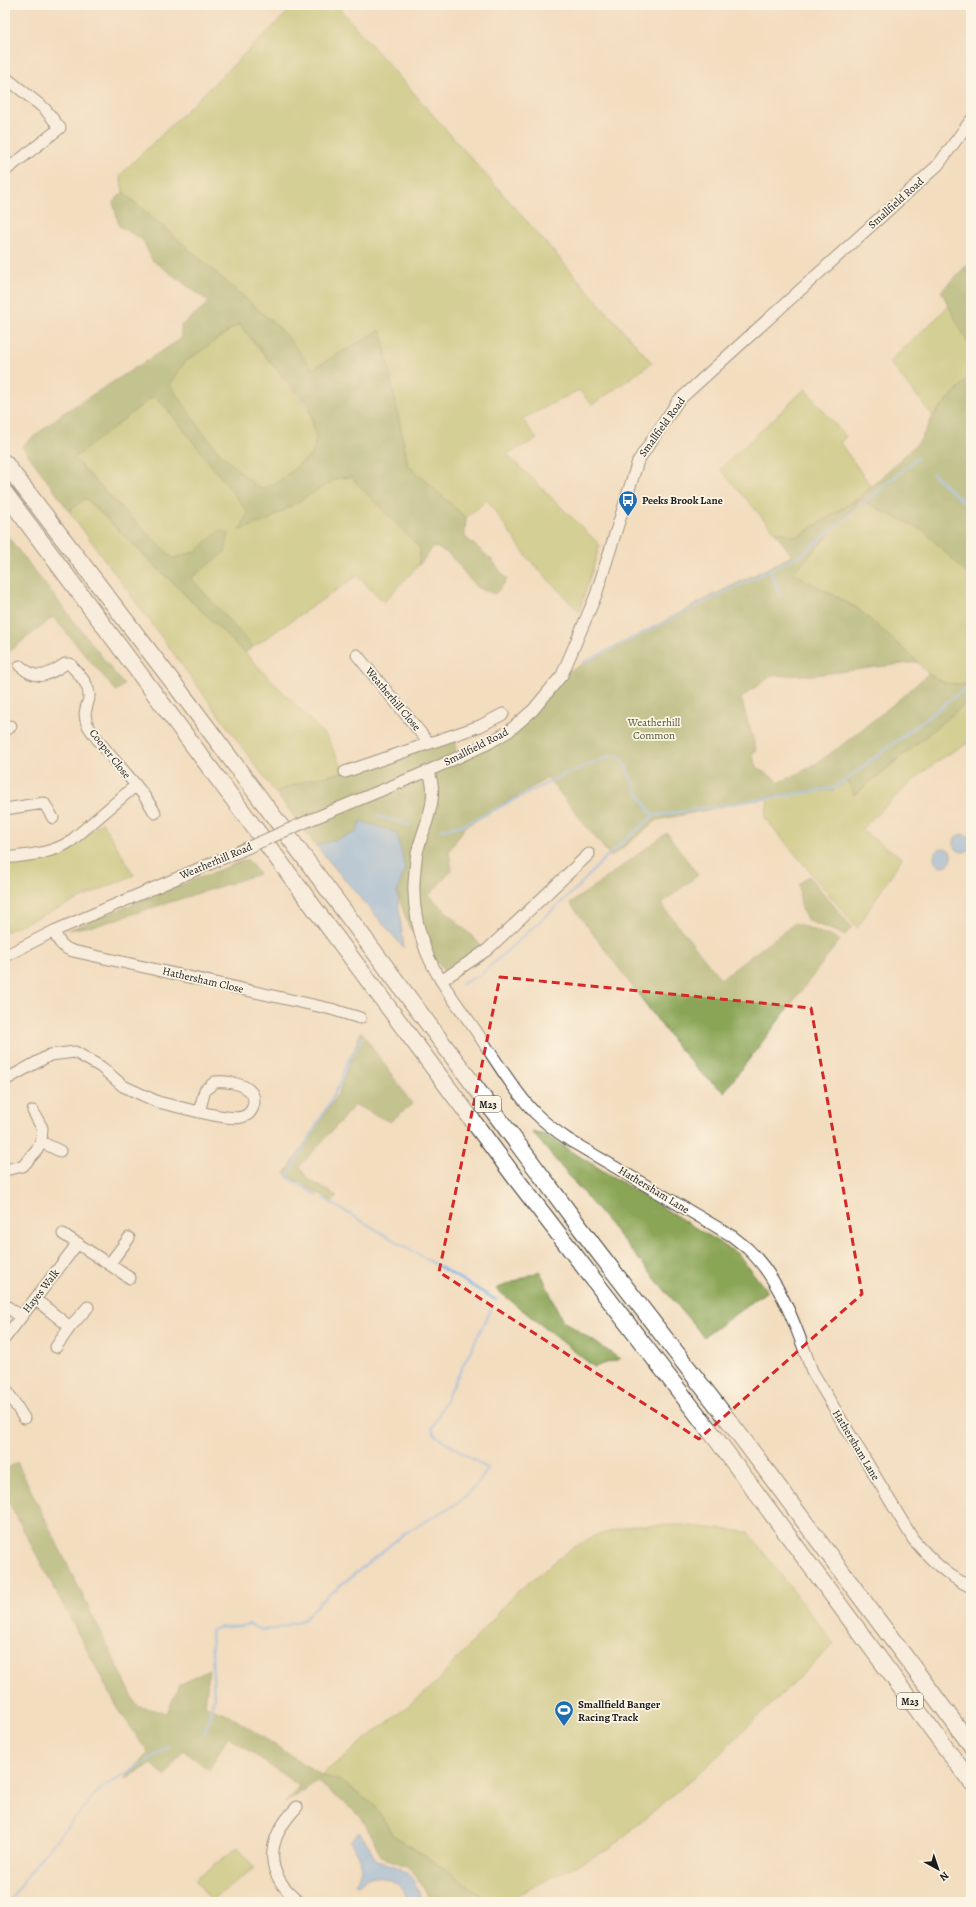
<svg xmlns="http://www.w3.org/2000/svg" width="976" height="1907" font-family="Alegreya,serif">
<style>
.green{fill:#afbe60;stroke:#666d3e}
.forest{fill:#8ba556;stroke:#546039;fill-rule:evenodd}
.water{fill:#7ab2ea;stroke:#4b6783}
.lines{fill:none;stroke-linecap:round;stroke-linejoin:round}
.stream{stroke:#7ab2ea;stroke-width:2.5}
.minor-casing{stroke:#3c3934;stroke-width:13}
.highway-casing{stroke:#3c3934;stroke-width:18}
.minor{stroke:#fff;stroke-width:11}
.highway{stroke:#fff;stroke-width:16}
.minor-bridge-casing{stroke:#3c3934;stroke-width:13;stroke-linecap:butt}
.minor-bridge{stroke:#fff;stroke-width:11}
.marked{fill:none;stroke:#d62828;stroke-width:3;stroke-dasharray:8 5;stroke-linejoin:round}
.labels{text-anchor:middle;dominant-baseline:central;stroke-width:3.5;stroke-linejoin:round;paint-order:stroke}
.shield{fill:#fcf5e5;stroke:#5f5d58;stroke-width:1}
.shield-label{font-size:10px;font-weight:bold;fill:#1c1c1c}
.street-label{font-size:11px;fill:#1c1c1c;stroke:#fcf5e5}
.poi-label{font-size:11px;font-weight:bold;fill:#1c1c1c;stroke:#fcf5e5;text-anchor:start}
.park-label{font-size:11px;fill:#4f5534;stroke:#fcf5e5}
</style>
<rect width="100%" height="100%" fill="#fcf5e5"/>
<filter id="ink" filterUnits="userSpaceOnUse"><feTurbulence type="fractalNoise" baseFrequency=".025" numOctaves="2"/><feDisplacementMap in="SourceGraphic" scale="8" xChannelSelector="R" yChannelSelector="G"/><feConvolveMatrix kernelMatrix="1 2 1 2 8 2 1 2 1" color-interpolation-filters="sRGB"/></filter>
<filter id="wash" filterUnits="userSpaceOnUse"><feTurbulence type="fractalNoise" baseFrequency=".012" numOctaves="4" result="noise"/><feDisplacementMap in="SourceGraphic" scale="16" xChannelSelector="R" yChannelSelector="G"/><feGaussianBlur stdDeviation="0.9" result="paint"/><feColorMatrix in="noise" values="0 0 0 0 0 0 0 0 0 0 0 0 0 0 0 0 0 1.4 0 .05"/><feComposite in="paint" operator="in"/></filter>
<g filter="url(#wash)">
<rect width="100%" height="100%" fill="#f2ddbf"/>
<!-- green -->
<path class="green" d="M295,5H336L652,363L592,405L579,390L522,419L537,439L507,454L600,545L579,612L527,557L487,500L466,518L408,465L381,330L312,370L284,332L123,192L120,175Z
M950,305L971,349V375L933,416L889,362Z
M239,324L427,556L384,602L357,576L253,647L74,458L185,362Z
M805,389L846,437L840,443L871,486L858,498H971V685L945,683L928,674L918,662L857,608L793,573L856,505L857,499L797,537L774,531L720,469Z
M85,498L245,653L326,736L345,772L308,780L275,792L69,511Z
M971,688V742C929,761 894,798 861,830L902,858L857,928L765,818L768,798L835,788L848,780L855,795L965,704Z
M102,822L134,875L5,932V864L36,861L67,852Z
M682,1525L748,1532L834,1644L704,1769L609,1849L503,1902H490L451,1873L393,1835L374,1805L321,1775L433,1686L517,1592L572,1548L594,1536L631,1526Z
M238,1847L254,1868L211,1901L195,1879Z"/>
<!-- forest -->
<path class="forest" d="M123,192L284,332L312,369L381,330L408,465L466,518L465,537L492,560L507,580L495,594C490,592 482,591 477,587C463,575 453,550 433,547L418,566L420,548L351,477L338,478L268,520L240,530L248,512L168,410L154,396L74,458L100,487L173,558L197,551L219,530L229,533L225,552L191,578L253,647L245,653L86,498L69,511L22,446L62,414L181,339V326L209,302L152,260L143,240L119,226L113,202ZM239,324L309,407L316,437L313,453L278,482L261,489C240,472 218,453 202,431C191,415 182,399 169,385L185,362Z
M971,261V349L941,291Z
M971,375V578L924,531L858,499L856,505L793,573L858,609L918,662L814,675L771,676L741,698L756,749L752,755L758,768L779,782C809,771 832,753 857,733C882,714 905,695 928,674L945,683L971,685L965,704L854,795L848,780L834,790L772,796L658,820L611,857L548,778L465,827L449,851L452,870L429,895L483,947L444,971L409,927L397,892L405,869L356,833L316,846L275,792L308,780L345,772L456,735V758L509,732L562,675L710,597L792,556L774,531L797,537L858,499L920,441L933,416Z
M5,533L124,685L116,691L53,617L5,655Z
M667,833L698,875L661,904L721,979L795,923L840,940L724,1092L700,1072L677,1046L570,903L595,886Z
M247,859L259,874L98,925L68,930Z
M809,876L852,927L845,935L808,921L801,909L799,884Z
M361,1031L412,1104L390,1122L355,1105L300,1166L307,1179L337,1196L333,1202L285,1174L339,1092Z
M532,1132L545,1135L738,1254L767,1291L704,1337Z
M540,1271L562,1320L620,1359L594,1367L496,1289Z
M17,1462L137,1706L167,1713L179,1685L209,1670L205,1706L227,1714L321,1775L339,1780L374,1805L393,1835L451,1873L490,1902H454L449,1896L437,1902H431L422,1884L407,1866L381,1857L373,1838L360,1816L317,1781L284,1804L299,1786L228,1736L209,1770L183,1750L165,1776L152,1764L124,1779L148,1752L117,1707L5,1495V1470Z"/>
<!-- water -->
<path class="water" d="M361,821L397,833L405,869L397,892L404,948L316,846L356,833Z
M954 843a9 9 0 1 1 18 0a9 9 0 1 1-18 0Z
M934 857a9 9 0 1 1 18 0a9 9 0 1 1-18 0Z
M359,1832L369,1846L376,1861C399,1866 414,1871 420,1897L417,1902H404L406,1895C400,1881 384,1877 370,1876L358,1885L355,1884C365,1865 362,1858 350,1842Z"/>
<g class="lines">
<!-- stream -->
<path class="stream" d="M933,474L971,509
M770,571L780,596
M582,663L804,553L917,458
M378,816L410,825
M442,830L469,823L559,777L612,755L622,758L637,791L653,816
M461,984L480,975L576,889L605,858L653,816L835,788L971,684
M317,1195L287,1177L340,1084L347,1063L362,1038
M324,1199L496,1300
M205,1733L214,1697L211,1631C222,1623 237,1630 249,1624L261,1630L275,1629L305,1619L320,1602L405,1533L458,1503L476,1486L488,1469L435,1435L432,1428L492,1307
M9,1902L37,1862L100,1789L147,1761L169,1746"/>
</g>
</g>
<g filter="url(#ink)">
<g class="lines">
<defs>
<path id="minor" d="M5,77L45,109L60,128L5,171
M357,655L429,743
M20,666C38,682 48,675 65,664H70C79,675 93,686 88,702C85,711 84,715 87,724C106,756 137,780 155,813
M5,731L11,726
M428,771C441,798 423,827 417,853C415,863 415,873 414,883C413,906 418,930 426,951C437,979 457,1004 474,1028C493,1056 511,1087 534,1112C545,1123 557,1132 569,1140L732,1236C738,1241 744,1245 749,1250C781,1281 797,1329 812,1371L913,1539C930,1559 947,1576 971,1587
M345,772L480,726L503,714
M5,809L44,803L53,818
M310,820L428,771L489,743L509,731L533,710L562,675L596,595L638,461L678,401L938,165L971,120
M5,858C29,855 51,854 71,841L135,786
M54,931C58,941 62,948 73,951L331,1009L360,1018
M5,956L54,931L240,851
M441,981L487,950L589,854
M5,1080L50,1055L75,1052L101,1067L123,1086L158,1102L199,1112
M215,1082C225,1081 241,1083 249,1090C258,1098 254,1114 242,1117C232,1120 210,1114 199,1112L205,1090Z
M41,1142L60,1151
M5,1170L23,1166L37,1150L41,1142L42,1128L33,1111
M63,1234L130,1278
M110,1263L129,1238
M35,1299L70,1327L56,1347
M5,1305L21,1317
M70,1327L88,1307
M5,1338L78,1243
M5,1388L24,1418
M297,1807C266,1839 262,1873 300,1902"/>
<path id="highway" d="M5,463L195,711L593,1245L739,1434L971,1745
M5,493L517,1180L720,1444L971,1782"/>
</defs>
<!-- minor casing -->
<use href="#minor" class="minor-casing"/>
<!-- highway casing -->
<use href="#highway" class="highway-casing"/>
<!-- minor -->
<use href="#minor" class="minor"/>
<!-- highway -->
<use href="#highway" class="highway"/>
<defs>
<path id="minor-bridge" d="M240,851L310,820"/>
</defs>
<!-- minor-bridge casing -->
<use href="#minor-bridge" class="minor-bridge-casing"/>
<!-- minor-bridge -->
<use href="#minor-bridge" class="minor-bridge"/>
</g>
</g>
<!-- marked area -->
<path d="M0 0H976V1907H0ZM500,977L811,1008L862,1294L699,1439L439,1272Z" fill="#f2ddbf" fill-opacity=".55" fill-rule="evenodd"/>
<path class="marked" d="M500,977L811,1008L862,1294L699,1439L439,1272Z"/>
<!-- icons -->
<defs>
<symbol id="bus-pin" viewBox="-11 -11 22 30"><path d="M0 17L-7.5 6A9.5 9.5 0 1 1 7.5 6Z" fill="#1f6fb2" stroke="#fcf5e5"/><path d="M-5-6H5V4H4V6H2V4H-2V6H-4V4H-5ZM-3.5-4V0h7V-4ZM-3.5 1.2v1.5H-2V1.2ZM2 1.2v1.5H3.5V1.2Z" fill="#fff"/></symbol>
<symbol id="stadium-pin" viewBox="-11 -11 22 30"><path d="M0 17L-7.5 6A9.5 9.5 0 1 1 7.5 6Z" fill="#1f6fb2" stroke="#fcf5e5"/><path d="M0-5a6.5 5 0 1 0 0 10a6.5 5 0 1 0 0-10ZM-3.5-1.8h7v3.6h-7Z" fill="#fff"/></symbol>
</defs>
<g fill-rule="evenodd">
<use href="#bus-pin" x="617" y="489" width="22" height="30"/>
<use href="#stadium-pin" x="553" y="1699" width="22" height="30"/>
</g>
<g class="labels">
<!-- shield labels -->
<g class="shield">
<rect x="475" y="1096" width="26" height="16" rx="3"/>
<rect x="897" y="1693" width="26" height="16" rx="3"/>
</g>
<g class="shield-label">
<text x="488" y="1104">M23</text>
<text x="910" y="1701">M23</text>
</g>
<!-- street labels -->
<g class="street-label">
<text transform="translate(896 203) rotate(-42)">Smallfield Road</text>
<text transform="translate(662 427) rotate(-54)">Smallfield Road</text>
<text transform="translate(393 699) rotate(50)">Weatherhill Close</text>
<text transform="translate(476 747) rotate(-27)">Smallfield Road</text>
<text transform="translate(110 754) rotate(52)">Cooper Close</text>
<text transform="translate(216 861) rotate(-23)">Weatherhill Road</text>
<text transform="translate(203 980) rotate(13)">Hathersham Close</text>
<text transform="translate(654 1190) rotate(31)">Hathersham Lane</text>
<text transform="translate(41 1291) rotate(-52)">Hayes Walk</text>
<text transform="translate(856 1445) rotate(59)">Hathersham Lane</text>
</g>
<!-- poi labels -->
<g class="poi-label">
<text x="642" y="500">Peeks Brook Lane</text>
<text x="578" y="1704">Smallfield Banger<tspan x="578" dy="13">Racing Track</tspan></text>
</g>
<!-- park labels -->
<g class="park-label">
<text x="654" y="722">Weatherhill<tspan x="654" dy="13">Common</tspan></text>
</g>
</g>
<!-- margin -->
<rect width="976" height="1907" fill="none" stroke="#fcf5e5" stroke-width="20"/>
<!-- north arrow -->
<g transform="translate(938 1869) rotate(140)" stroke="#fcf5e5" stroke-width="3" paint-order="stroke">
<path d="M0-3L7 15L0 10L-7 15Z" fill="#1c1c1c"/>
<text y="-6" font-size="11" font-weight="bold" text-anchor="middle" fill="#1c1c1c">N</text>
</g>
</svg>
